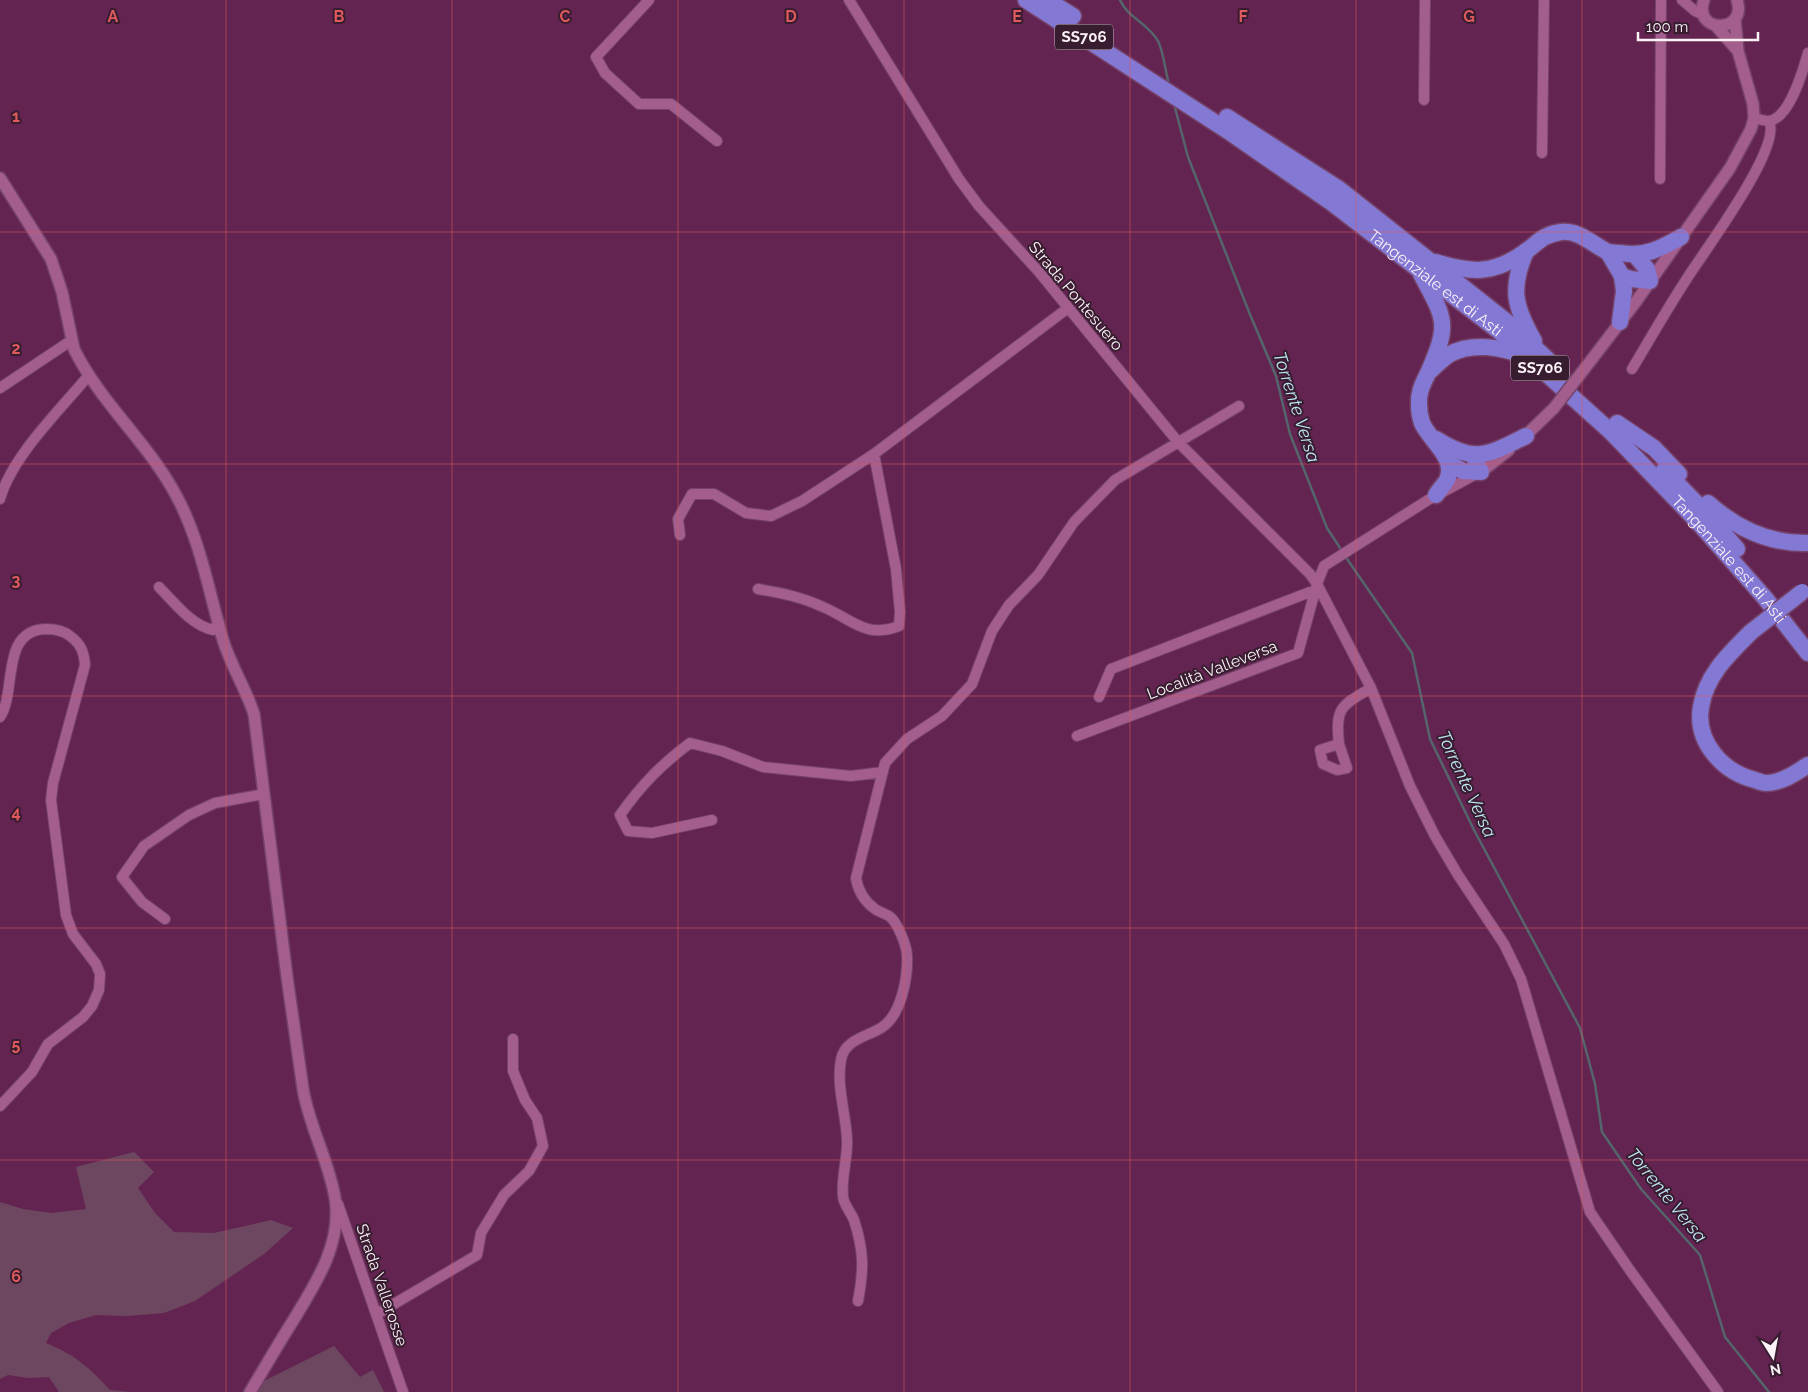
<svg xmlns="http://www.w3.org/2000/svg" width="1808" height="1392" font-family="Raleway,sans-serif">
<style>
.green{fill:#6d4760}
.lines{fill:none;stroke-linecap:round;stroke-linejoin:round}
.stream{stroke:#54656c;stroke-width:2.5}
.minor-casing{stroke:#754369;stroke-width:12}
.tertiary-casing{stroke:#754369;stroke-width:14}
.trunk-casing{stroke:#754369;stroke-width:19}
.minor{stroke:#a35e8d;stroke-width:10}
.tertiary{stroke:#a35e8d;stroke-width:11}
.trunk{stroke:#8378d4;stroke-width:16}
.tertiary-bridge-casing{stroke:#754369;stroke-width:14;stroke-linecap:butt}
.trunk-bridge-casing{stroke:#754369;stroke-width:19;stroke-linecap:butt}
.tertiary-bridge{stroke:#a35e8d;stroke-width:11}
.trunk-bridge{stroke:#8378d4;stroke-width:16}
.grid{fill:none;stroke:#df5a5c;stroke-width:1;stroke-opacity:0.55}
.labels{text-anchor:middle;dominant-baseline:central;stroke-width:4;stroke-linejoin:round;paint-order:stroke}
.shield{fill:#381c2f;stroke:#c0b2bb;stroke-width:1}
.shield-label{font-size:15px;font-weight:bold;fill:#faf2f7}
.street-label{font-size:16px;fill:#faf2f7;stroke:#381c2f}
.water-label{font-size:18px;font-style:italic;fill:#bde7f5;stroke:#381c2f}
.grid-label{font-size:16px;text-anchor:middle;font-weight:bold;fill:#df5a5c;stroke:#381c2f;stroke-width:4;stroke-linejoin:round;paint-order:stroke}
</style>
<rect width="100%" height="100%" fill="#642452"/>
<!-- green -->
<path class="green" d="M134,1152L154,1172L138,1188L155,1213L174,1232L214,1233L271,1220L293,1228L264,1254L195,1301L164,1313L127,1316L96,1315L69,1323L51,1333L46,1343C75,1355 89,1367 110,1390L130,1392H59L49,1377L28,1378L8,1375L0,1379V1202L23,1209L51,1213L86,1209L76,1167Z
M334,1346L360,1377L373,1370L384,1392H258L264,1381Z"/>
<g class="lines">
<!-- stream -->
<path class="stream" d="M1120,0C1127,17 1149,24 1158,41C1164,53 1165,71 1169,84
M1174,104L1188,157L1249,312L1276,376L1290,434L1327,528L1342,551
M1345,556L1412,653L1430,739L1474,830L1580,1028L1595,1084L1602,1132L1641,1189L1700,1255L1725,1337L1769,1392"/>
<defs>
<path id="minor" d="M649,0L596,57L605,73L639,104H671L717,141
M849,0L959,179L979,206L1039,272L1178,442L1310,574L1317,584L1371,688L1410,786L1435,836L1458,875L1504,944L1521,979L1590,1212L1629,1269L1718,1392
M1682,0L1695,11L1704,15
M1424,100L1425,0
M1754,118C1758,119 1765,121 1769,121C1790,118 1803,70 1808,53
M1542,153L1544,0
M1660,179L1661,0
M1632,369C1650,339 1667,309 1686,280C1702,254 1783,147 1769,121
M0,388L72,340
M0,499C12,456 60,410 89,375
M680,535L678,519L692,494H714L746,513L771,516L802,501L874,454L1068,308
M159,587C175,603 191,625 213,630L219,623
M758,589C781,593 802,597 823,607C852,619 865,639 899,626L900,612L896,569L874,454
M1099,697L1111,669L1310,592H1315
M0,717C17,692 0,631 45,629C54,629 63,630 70,636C81,644 84,652 85,665L53,783L51,800L66,915L73,934L96,964L100,974L99,990L92,1006L83,1017L48,1044L32,1072L0,1106
M1077,736L1298,653L1317,584L1324,566L1428,500L1478,473
M1339,744L1347,768L1337,770L1323,764L1320,750L1339,744C1335,707 1341,706 1371,688
M712,820L652,833L628,831L620,815C642,784 661,765 690,743L722,751L763,767L851,776L883,772
M165,919L142,902L122,877L144,846L189,815L215,803L264,794
M338,1204L403,1392
M858,1301C864,1269 864,1251 854,1220C851,1212 843,1204 843,1196C841,1177 848,1158 847,1139C846,1114 836,1085 841,1060C844,1040 866,1037 881,1028C901,1016 908,978 907,956C907,946 897,921 889,916C884,913 879,912 875,909C864,901 858,891 856,878L885,763L907,739L942,716L972,684L992,631L1009,605L1038,575L1074,522L1115,480L1239,406
M377,1314L477,1255L481,1233L504,1195L529,1171L543,1146L537,1118L525,1100L513,1071V1039"/>
<path id="tertiary" d="M1704,0C1692,34 1748,34 1737,0
M1716,26L1738,51
M0,178L51,259L62,292L74,349C101,404 150,444 178,499C201,543 209,593 223,640C231,666 246,689 254,714L287,977L303,1089C309,1126 329,1161 335,1198C343,1244 314,1286 291,1324C277,1346 264,1369 250,1392
M1592,359L1635,303L1730,168L1751,129L1754,118L1753,104L1738,51L1735,19
M1521,440L1554,408
M1481,472L1509,450"/>
<g id="trunk">
<path id="s1" d="M1026,0L1228,131L1332,203L1500,332L1610,431L1697,521L1765,598L1808,653"/>
<path d="M1047,0L1073,16"/>
<path d="M1227,117L1339,189L1507,322L1561,372"/>
<path d="M1526,251C1510,288 1514,306 1534,341"/>
<path d="M1608,252L1622,276L1624,291L1620,322"/>
<path d="M1435,262C1471,273 1493,275 1525,252C1539,242 1542,235 1561,232C1578,230 1591,243 1606,251C1610,253 1615,253 1620,253C1645,257 1660,249 1681,237"/>
<path d="M1421,274C1445,319 1450,323 1429,371C1424,382 1418,391 1419,404C1419,410 1420,417 1422,423C1430,441 1457,458 1447,480C1444,485 1439,490 1436,495"/>
<path d="M1622,276L1631,279L1650,281L1647,269L1635,255"/>
<path d="M1431,370C1437,365 1443,358 1450,354C1472,342 1501,347 1524,356"/>
<path d="M1617,423L1654,448L1679,474"/>
<path d="M1436,439C1475,464 1488,455 1526,436"/>
<path d="M1449,463L1463,471L1481,472L1473,455"/>
<path d="M1664,470L1707,514L1737,549"/>
<path d="M1708,503C1737,529 1769,544 1808,543"/>
<path d="M1751,632C1729,654 1706,675 1701,707C1695,742 1723,772 1755,780C1758,781 1762,783 1766,783C1781,783 1796,773 1808,765"/>
</g>
</defs>
<!-- minor casing -->
<use href="#minor" class="minor-casing"/>
<!-- tertiary casing -->
<use href="#tertiary" class="tertiary-casing"/>
<!-- trunk casing -->
<use href="#trunk" class="trunk-casing"/>
<!-- minor -->
<use href="#minor" class="minor"/>
<!-- tertiary -->
<use href="#tertiary" class="tertiary"/>
<!-- trunk -->
<use href="#trunk" class="trunk"/>
<defs>
<path id="tertiary-bridge" d="M1554,408L1592,359"/>
<path id="trunk-bridge" d="M1751,632L1802,592"/>
</defs>
<!-- tertiary-bridge casing -->
<use href="#tertiary-bridge" class="tertiary-bridge-casing"/>
<!-- trunk-bridge casing -->
<use href="#trunk-bridge" class="trunk-bridge-casing"/>
<!-- tertiary-bridge -->
<use href="#tertiary-bridge" class="tertiary-bridge"/>
<!-- trunk-bridge -->
<use href="#trunk-bridge" class="trunk-bridge"/>
</g>
<!-- grid -->
<path class="grid" d="M226,0V1392M452,0V1392M678,0V1392M904,0V1392M1130,0V1392M1356,0V1392M1582,0V1392M0,232H1808M0,464H1808M0,696H1808M0,928H1808M0,1160H1808"/>
<g class="labels">
<!-- shield labels -->
<g class="shield">
<rect x="1055" y="24.5" width="58" height="25" rx="4"/>
<rect x="1511" y="355.5" width="58" height="25" rx="4"/>
</g>
<g class="shield-label">
<text x="1084" y="37">SS706</text>
<text x="1540" y="368">SS706</text>
</g>
<!-- street labels -->
<g class="street-label">
<text stroke="none"><textPath href="#s1" startOffset="498">Tangenziale est di Asti</textPath></text>
<text transform="translate(1076 296) rotate(50)">Strada Pontesuero</text>
<text stroke="none"><textPath href="#s1" startOffset="902">Tangenziale est di Asti</textPath></text>
<text transform="translate(1212 670) rotate(-21)">Località Valleversa</text>
<text transform="translate(382 1285) rotate(71)">Strada Vallerosse</text>
</g>
<!-- water labels -->
<g class="water-label">
<text transform="translate(1297 407) rotate(72)">Torrente Versa</text>
<text transform="translate(1467 784) rotate(65)">Torrente Versa</text>
<text transform="translate(1667 1195) rotate(51)">Torrente Versa</text>
</g>
</g>
<g class="grid-label">
<text x="113" y="22">A</text>
<text x="339" y="22">B</text>
<text x="565" y="22">C</text>
<text x="791" y="22">D</text>
<text x="1017" y="22">E</text>
<text x="1243" y="22">F</text>
<text x="1469" y="22">G</text>
<text x="16" y="122">1</text>
<text x="16" y="354">2</text>
<text x="16" y="586">3</text>
<text x="16" y="818">4</text>
<text x="16" y="1050">5</text>
<text x="16" y="1282">6</text>
</g>
<!-- north arrow -->
<g transform="translate(1773 1357) rotate(169)" stroke="#381c2f" stroke-width="4" paint-order="stroke">
<path d="M0-4L9 19L0 12L-9 19Z" fill="#faf2f7"/>
<text y="-8" font-size="14" font-weight="bold" text-anchor="middle" fill="#faf2f7">N</text>
</g>
<!-- scale -->
<path d="M1638 32v8h120v-8" fill="none" stroke="#faf2f7" stroke-width="2.5"/>
<text x="1646" y="32" font-size="15" fill="#faf2f7" stroke="#381c2f" stroke-width="4" paint-order="stroke">100 m</text>
</svg>
